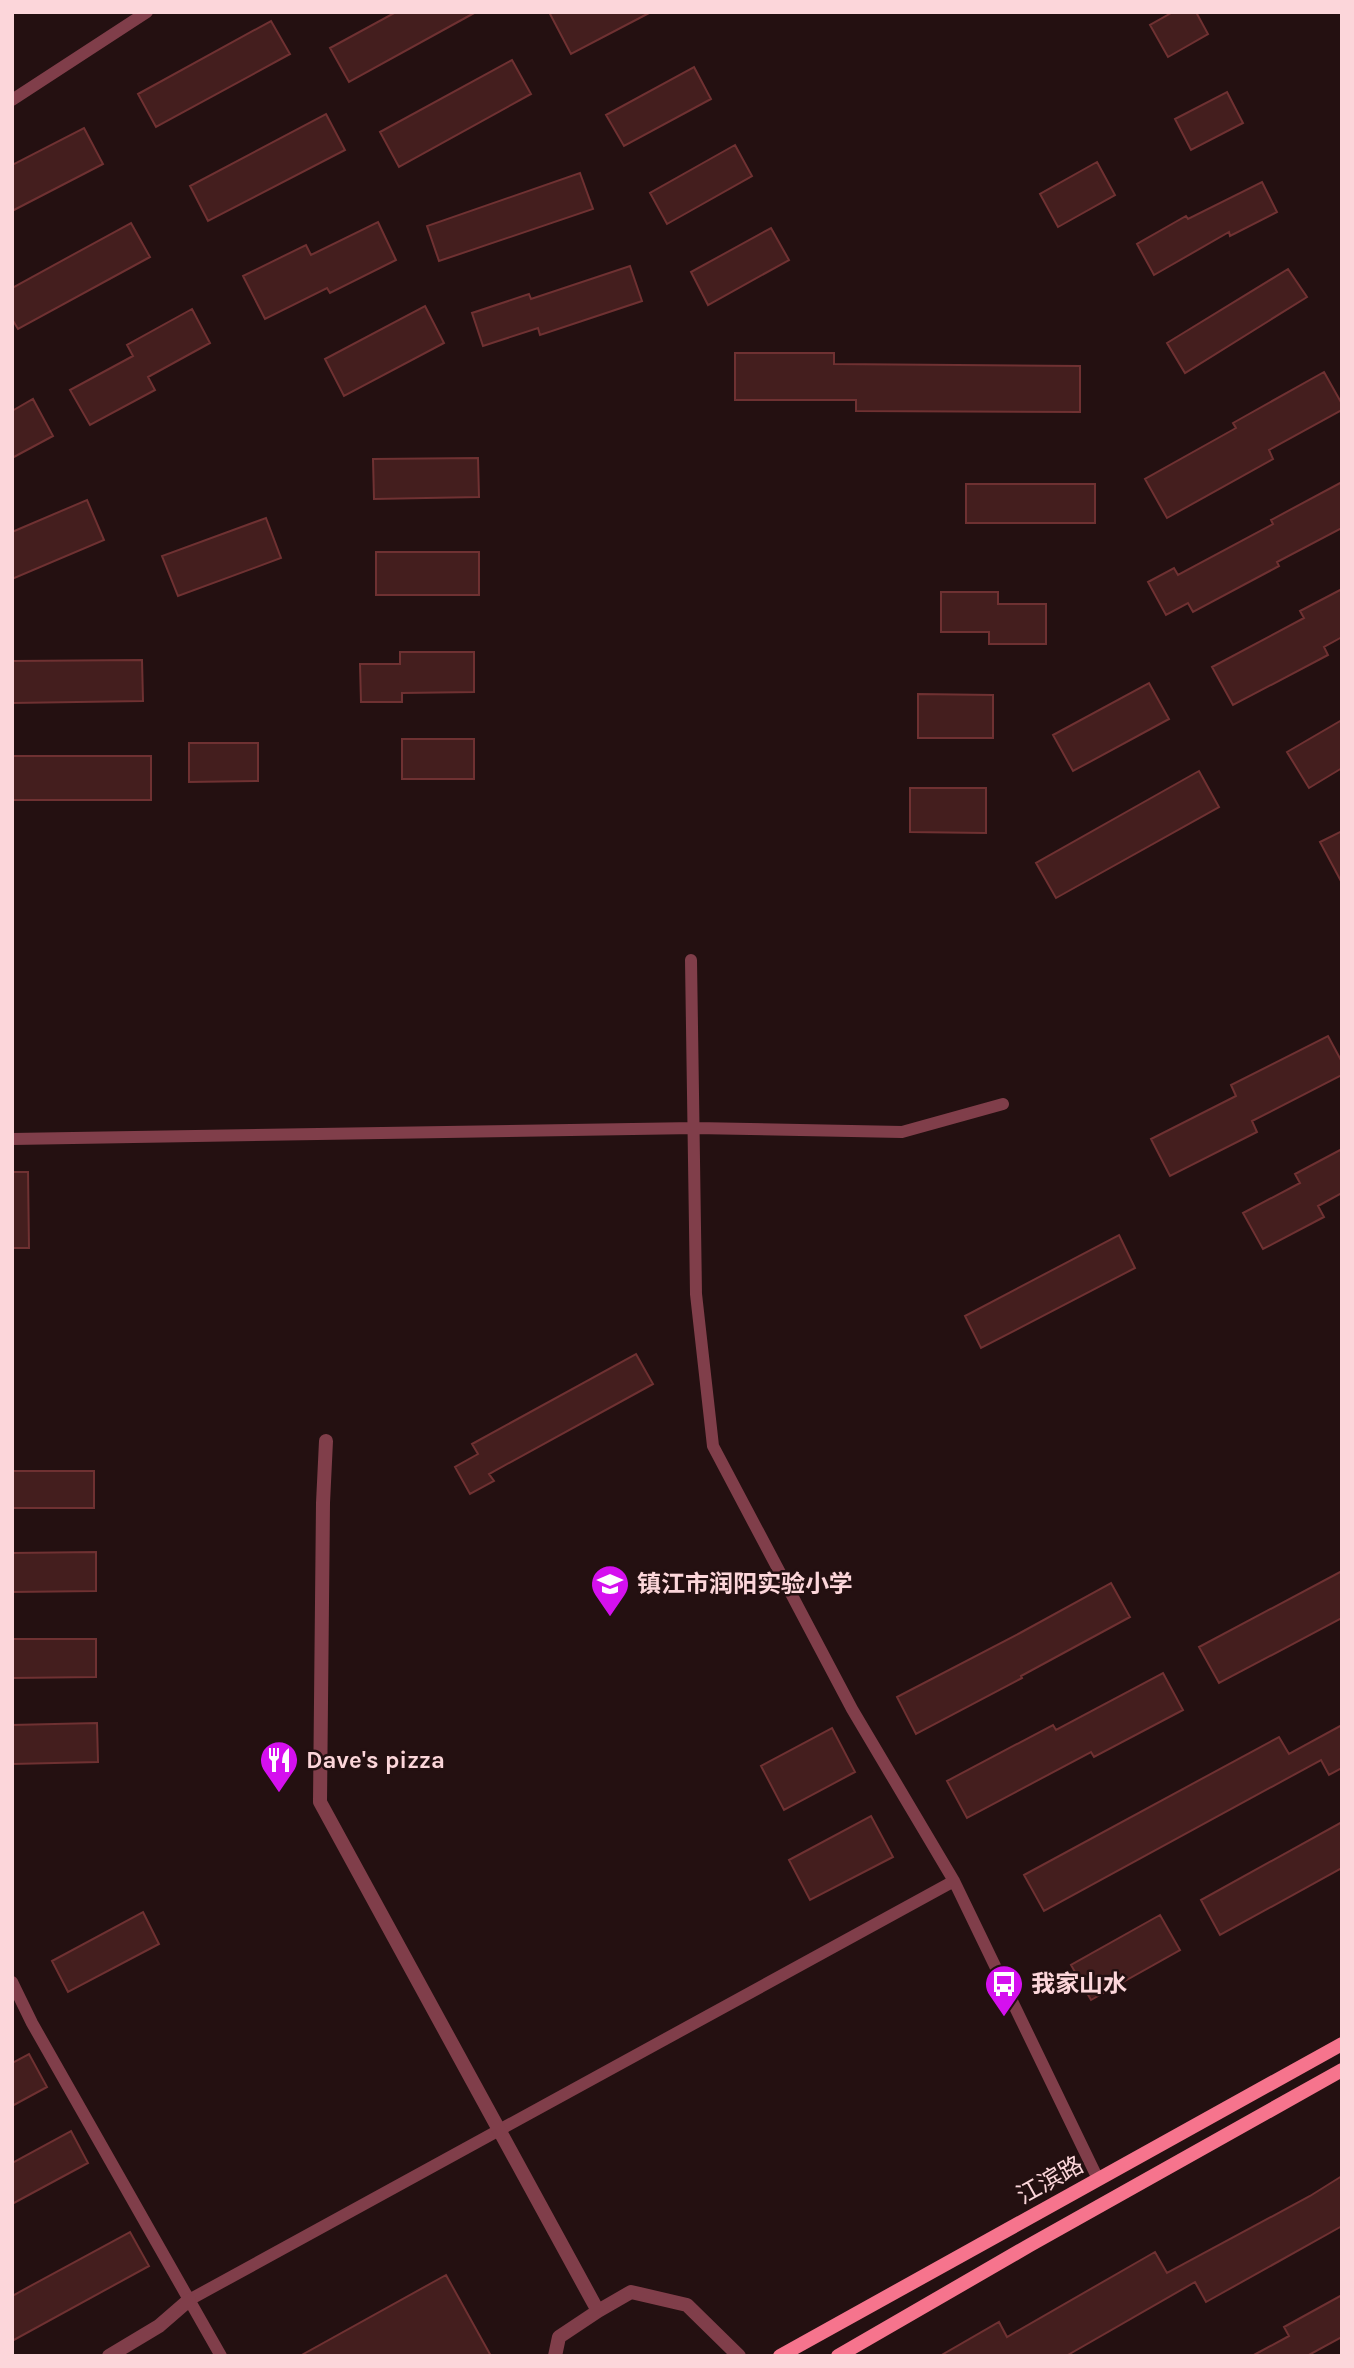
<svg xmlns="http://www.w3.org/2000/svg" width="1354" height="2368" font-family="Karla,'Noto Sans SC',sans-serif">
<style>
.building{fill:#441e1e;stroke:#6f3132;stroke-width:2}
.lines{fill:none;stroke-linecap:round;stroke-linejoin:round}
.service{stroke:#803e4a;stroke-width:12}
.pedestrian{stroke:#803e4a;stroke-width:14}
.minor{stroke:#803e4a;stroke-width:14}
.secondary{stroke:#f6748d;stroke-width:14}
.labels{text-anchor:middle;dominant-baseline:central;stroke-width:5;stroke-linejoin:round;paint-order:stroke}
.poi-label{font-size:24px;font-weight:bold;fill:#fcd6da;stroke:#241011;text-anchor:start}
.street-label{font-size:24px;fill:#fcd6da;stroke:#241011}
</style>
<rect width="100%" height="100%" fill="#241011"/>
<!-- building -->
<path class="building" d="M396,12H476L349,82L330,48Z
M549,12H651L571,54Z
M1173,12H1196L1208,34L1168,57L1150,25Z
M271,21L290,54L156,127L138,94Z
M512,60L531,94L399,167L380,132Z
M694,67L711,99L624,146L606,115Z
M1227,92L1243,123L1191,150L1175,119Z
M326,114L345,150L208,221L190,186Z
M84,128L103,164L12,211V165Z
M735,145L752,176L667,224L650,193Z
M1097,162L1115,195L1058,227L1040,194Z
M580,173L593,209L439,261L427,226Z
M1262,182L1277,212L1230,236L1229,232L1154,275L1137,244L1186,216L1188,219Z
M378,222L396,260L330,293L327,288L265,319L243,276L306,245L311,255Z
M131,223L150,257L18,329L12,319V288Z
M771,228L789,260L708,305L691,272Z
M630,266L642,301L540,335L538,328L483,346L472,313L529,294L531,299Z
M1288,269L1307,297L1185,373L1167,343Z
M425,306L444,343L344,396L325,359Z
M192,309L210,343L148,377L155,390L90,425L70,390L133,356L127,345Z
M735,353H834V364L1080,366V412L856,411V400H735Z
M1324,372L1342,404V410L1269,450L1273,459L1167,518L1145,479L1236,428L1233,423Z
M33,399L53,436L12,458V411Z
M478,458L479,497L374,499L373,459Z
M1342,482V528L1277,562L1279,566L1193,612L1188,603L1166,615L1148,582L1174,568L1178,575L1273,524L1271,520Z
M966,484H1095V523H966Z
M87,500L104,540L12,579V532Z
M266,518L281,558L178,596L162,556Z
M376,552H479V595H376Z
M1342,589V637L1324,647L1328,655L1233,705L1212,667L1304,618L1300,611Z
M941,592H998V604H1046V644H989V632H941Z
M400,652H474V692L402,693V702H361L360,664H400Z
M142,660L143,701L12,703V661Z
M1149,683L1169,719L1073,771L1053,735Z
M918,694L993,695V738H918Z
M1342,720V768L1309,788L1287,752Z
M402,739H474V779H402Z
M189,743H258V781L189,782Z
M12,756H151V800H12Z
M1199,771L1219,807L1056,898L1036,863Z
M910,788H986V833L910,832Z
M1342,831V883L1320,842Z
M1328,1036L1342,1062V1075L1252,1121L1257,1132L1170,1176L1151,1139L1236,1096L1231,1085Z
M1342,1149V1193L1318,1206L1324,1217L1263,1249L1243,1213L1300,1183L1295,1174Z
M12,1172H28L29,1248H12Z
M1119,1235L1135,1268L981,1348L965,1316Z
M636,1354L653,1384L489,1474L494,1481L470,1494L455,1467L478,1454L472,1444Z
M12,1471H94V1508H12Z
M96,1552V1591L12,1592V1553Z
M1342,1571V1618L1219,1683L1199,1647Z
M1111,1583L1130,1617L1021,1676L1022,1678L916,1734L897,1697L1020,1633Z
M12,1639H96V1677L12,1678Z
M1163,1673L1183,1710L1094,1757L1091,1752L967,1818L947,1781L1053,1725L1056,1730Z
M97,1723L98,1762L12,1764V1725Z
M1342,1725V1768L1329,1775L1321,1760L1044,1911L1024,1875L1279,1737L1289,1754Z
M832,1728L855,1772L784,1810L761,1766Z
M871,1816L893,1857L810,1900L789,1860Z
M1342,1822V1868L1220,1935L1201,1900Z
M143,1912L159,1944L68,1992L52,1961Z
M1160,1915L1180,1950L1091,2000L1071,1965Z
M29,2054L47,2087L12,2106V2063Z
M71,2131L88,2163L12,2204V2163Z
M1342,2176V2226L1206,2302L1195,2282L1066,2356H940L999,2322L1007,2337L1155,2252L1167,2273L1310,2196Z
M130,2232L149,2266L12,2341V2296Z
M446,2275L491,2356H300Z
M1342,2295V2337L1307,2356H1252L1289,2336L1284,2327Z"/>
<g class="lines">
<!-- service -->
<path class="service" d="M12,100L147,12
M691,960L696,1294L713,1446L852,1709L954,1881L1098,2179
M12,1139L695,1128L902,1132L1003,1104
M12,1982L32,2023L221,2356
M189,2300L954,1881"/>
<!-- pedestrian -->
<path class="pedestrian" d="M326,1441L323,1503L320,1802L598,2311L559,2337L555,2356
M598,2311L631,2292L687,2305L739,2356"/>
<!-- minor -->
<path class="minor" d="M109,2356L159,2326L189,2300"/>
<!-- secondary -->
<path class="secondary" d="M780,2356L1342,2044
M838,2356L1030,2245L1342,2070"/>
</g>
<!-- icons -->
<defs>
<symbol id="school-pin" viewBox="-11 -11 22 30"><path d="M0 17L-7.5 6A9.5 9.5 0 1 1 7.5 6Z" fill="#d510ef" stroke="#241011"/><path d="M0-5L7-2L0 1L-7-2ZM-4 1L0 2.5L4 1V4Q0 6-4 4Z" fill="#fff"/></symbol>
<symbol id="restaurant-pin" viewBox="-11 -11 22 30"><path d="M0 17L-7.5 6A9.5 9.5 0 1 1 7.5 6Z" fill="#d510ef" stroke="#241011"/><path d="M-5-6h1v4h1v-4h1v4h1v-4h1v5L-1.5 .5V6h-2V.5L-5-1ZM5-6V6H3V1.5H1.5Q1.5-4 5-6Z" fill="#fff"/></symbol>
<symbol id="bus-pin" viewBox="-11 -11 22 30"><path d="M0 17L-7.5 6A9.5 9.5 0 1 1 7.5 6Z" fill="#d510ef" stroke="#241011"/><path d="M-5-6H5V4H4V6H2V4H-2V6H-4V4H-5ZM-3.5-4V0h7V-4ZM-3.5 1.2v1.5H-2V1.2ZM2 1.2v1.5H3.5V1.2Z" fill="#fff"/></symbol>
</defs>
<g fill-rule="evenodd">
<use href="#school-pin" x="588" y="1562" width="44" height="60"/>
<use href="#restaurant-pin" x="257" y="1738" width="44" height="60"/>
<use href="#bus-pin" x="982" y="1962" width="44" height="60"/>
</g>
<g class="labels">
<!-- poi labels -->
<g class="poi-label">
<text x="637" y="1584">镇江市润阳实验小学</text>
<text x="306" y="1760">Dave's pizza</text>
<text x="1031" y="1984">我家山水</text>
</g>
<!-- street labels -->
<g class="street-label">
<text transform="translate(1050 2180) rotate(-29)">江滨路</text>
</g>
</g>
<!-- border -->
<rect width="1354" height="2368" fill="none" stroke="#fcd6da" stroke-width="28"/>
</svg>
